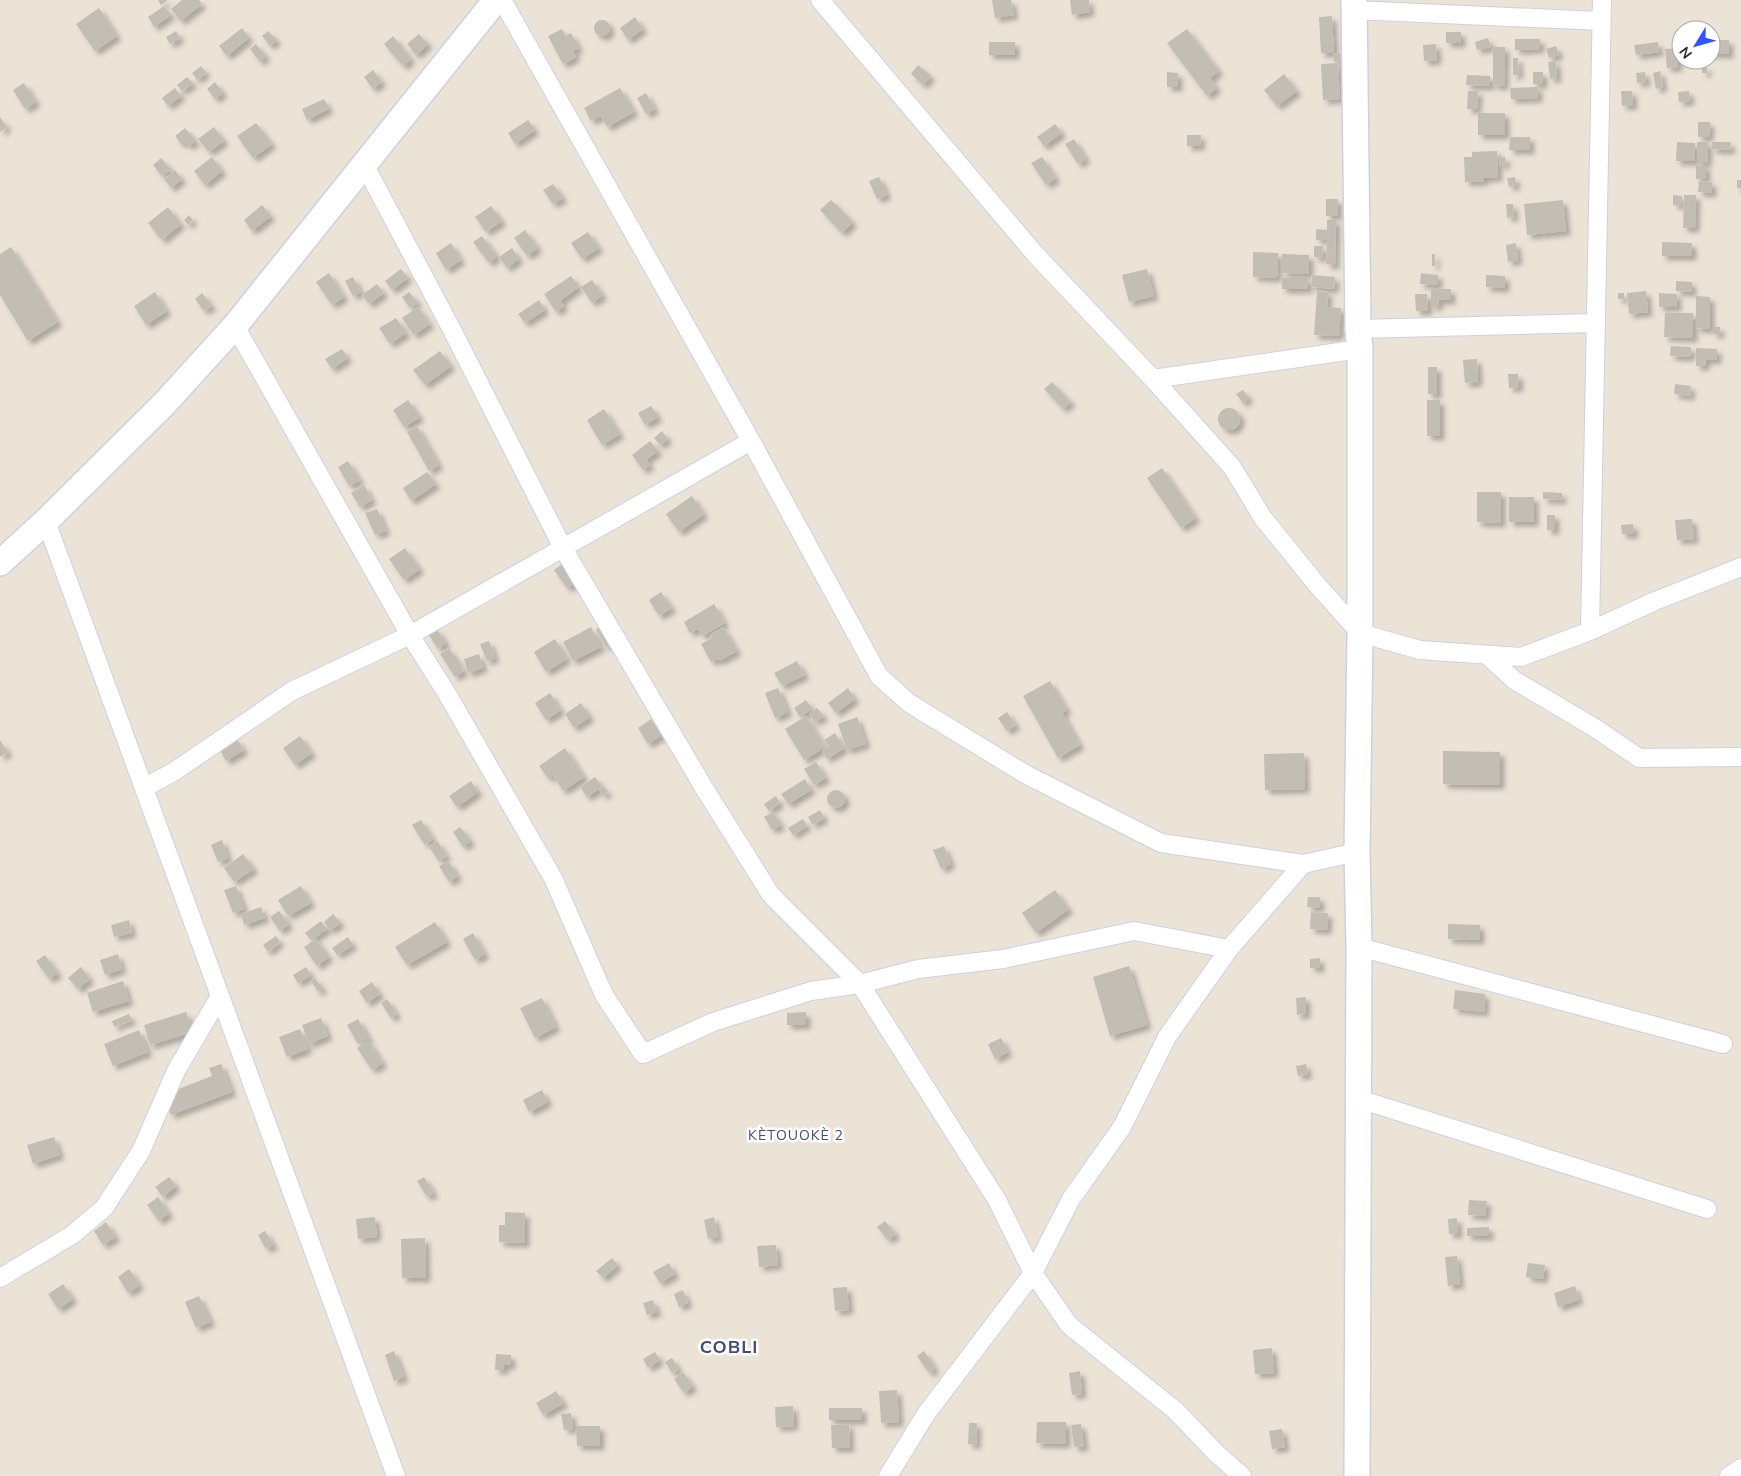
<svg xmlns="http://www.w3.org/2000/svg" width="1741" height="1476" font-family="Mulish,sans-serif">
<style>
.building{fill:#c3bdb4;filter:url(#shadow)}
.lines{fill:none;stroke-linecap:round;stroke-linejoin:round}
.street-casing{stroke:#ccd0e3;stroke-width:20}
.secondary-casing{stroke:#ccd0e3;stroke-width:28}
.street{stroke:#fff;stroke-width:18}
.secondary{stroke:#fff;stroke-width:25}
.labels{text-anchor:middle;dominant-baseline:central;stroke-width:5;stroke-linejoin:round;paint-order:stroke}
.neighbourhood-label{font-size:14px;letter-spacing:1px;fill:#434d7d;stroke:#fff}
.district-label{font-size:18px;font-weight:bold;letter-spacing:1px;fill:#434d7d;stroke:#fff}
</style>
<defs>
<filter id="shadow"><feDropShadow dx="4.5" dy="4.5" stdDeviation="2.5" flood-color="#0004"/></filter>
</defs>
<rect width="100%" height="100%" fill="#ece3d7"/>
<!-- building -->
<path class="building" d="M158,0H168L161,5Z
M182,0H199L202,4L181,21L171,9Z
M992,0H1011L1014,15L995,18Z
M1070,0H1089L1090,12L1072,15Z
M164,6L171,15L154,27L148,17Z
M99,8L117,36L95,51L76,24Z
M1332,16L1334,53H1321L1319,17Z
M635,17L643,29L628,40L620,28Z
M594 28a8 8 0 1 1 16 0a8 8 0 1 1-16 0Z
M242,28L249,38L227,56L219,46Z
M562,29L566,36L571,33L579,48L573,51L576,57L563,64L548,36Z
M1187,29L1219,71L1210,78L1217,88L1207,96L1167,43Z
M176,31L180,38L170,44L166,37Z
M268,31L277,40L270,46L262,36Z
M1446,32H1461V43H1446Z
M419,34L428,44L416,55L407,44Z
M393,36L411,59L403,66L384,44Z
M1488,38L1491,47L1477,50L1475,42Z
M1515,39H1540V49L1515,50Z
M1711,40H1729V54H1711Z
M989,42H1015V55H989Z
M1658,42L1659,52L1636,55L1634,45Z
M256,44L266,56L260,62L250,49Z
M1436,44L1437,60L1424,61L1423,45Z
M1556,46L1559,55L1549,58L1546,49Z
M1493,47H1505L1504,86L1493,85Z
M1677,48L1678,67L1667,68L1665,49Z
M1341,53L1342,62H1334L1333,54Z
M1513,58H1518L1519,75H1513Z
M1556,61L1557,78L1550,79L1548,62Z
M1338,63L1340,99L1323,100L1321,64Z
M918,65L931,76L923,85L911,74Z
M201,66L206,72L197,80L192,73Z
M1702,67H1707V73H1702Z
M373,70L382,82L373,89L364,77Z
M1660,71L1663,87L1656,89L1653,73Z
M1167,72L1178,73V87H1167Z
M1533,72H1543V84H1533Z
M1645,72L1646,82L1637,83L1636,73Z
M1284,74L1297,91L1277,106L1264,90Z
M1467,75L1490,76V86L1466,85Z
M187,77L193,83L182,91L177,85Z
M215,82L223,93L215,99L207,89Z
M24,83L36,102L25,109L13,90Z
M1538,87V98L1511,99L1510,88Z
M175,88L181,96L168,106L162,98Z
M620,88L634,112L607,127L601,116L591,121L584,108Z
M1468,91H1478L1477,109H1467Z
M1621,91H1632L1633,105L1622,106Z
M1689,91L1690,101L1679,102L1678,92Z
M646,93L655,109L646,114L637,98Z
M324,99L329,109L307,120L302,109Z
M1478,113H1505V135H1478Z
M0,117L7,127L0,132Z
M528,120L535,130L515,144L508,133Z
M1698,122H1710L1709,137H1698Z
M256,123L272,144L253,158L237,136Z
M1055,124L1062,133L1044,146L1037,137Z
M214,127L224,141L209,152L198,139Z
M185,128L196,141L189,146L184,141L181,144L175,136Z
M1187,135H1201L1200,146H1187Z
M1510,137H1530V150H1509Z
M1074,139L1086,159L1078,164L1065,144Z
M1677,142L1695,143V161H1676Z
M1697,142H1708L1707,163H1697Z
M1712,142H1731L1730,150L1712,149Z
M1497,151L1498,177L1484,178V181L1465,182L1464,157H1472V152Z
M212,157L222,171L205,185L194,171Z
M1042,157L1056,178L1046,185L1031,163Z
M1499,157H1505L1506,164L1500,165Z
M161,158L171,170L162,176L153,165Z
M1696,166H1706V179H1696Z
M175,170L182,179L171,188L164,179Z
M879,177L887,195L877,199L869,181Z
M1515,177L1516,185L1509,187L1507,178Z
M1737,180H1741V188H1737Z
M1699,181L1712,182V193L1698,192Z
M553,184L563,198L553,204L543,190Z
M1673,195L1682,196L1681,205H1673Z
M1684,195H1696L1695,228H1683Z
M1326,199H1338V216H1326Z
M831,200L853,222L842,233L820,210Z
M1563,200L1566,231L1527,235L1524,204Z
M1506,204H1513L1514,217L1507,218Z
M262,205L271,216L252,231L244,220Z
M491,206L502,221L486,232L475,217Z
M168,207L181,224L162,240L148,223Z
M189,215L193,220L188,225L184,220Z
M1327,220H1336L1335,265L1326,264L1327,240H1316V229L1327,230Z
M525,230L538,248L527,256L514,238Z
M588,232L599,248L582,259L571,243Z
M482,236L497,256L489,263L473,242Z
M1662,242L1692,243V256H1662Z
M451,243L461,260L446,270L436,253Z
M1516,243L1518,260L1508,262L1506,245Z
M1314,246H1323L1322,258L1314,257Z
M11,247L58,322L28,341L0,295V254Z
M512,248L519,259L507,268L499,257Z
M1253,252L1278,253L1277,278L1253,277Z
M1282,254L1309,255V274L1282,273Z
M1432,254H1435V266H1432Z
M401,269L408,278L392,290L385,281Z
M1147,269L1154,296L1129,302L1122,275Z
M329,273L344,297L332,305L316,282Z
M1421,273L1438,275V285L1420,284Z
M1312,275L1335,277L1334,289L1311,287Z
M1486,275L1505,276V288L1486,287Z
M571,276L579,287L560,301L564,306L556,312L544,294Z
M353,277L361,292L353,296L345,281Z
M1282,278H1308V289H1282Z
M592,280L603,295L592,303L581,287Z
M1676,281L1692,282V292L1676,291Z
M377,284L384,293L369,304L362,295Z
M1431,289H1451V300H1438L1439,306H1431Z
M1317,291L1328,292L1327,307L1341,308L1339,336L1314,335Z
M1646,291L1648,312L1629,314L1627,293Z
M155,292L167,311L146,325L134,306Z
M409,292L418,303L410,308L402,297Z
M202,293L212,306L204,311L195,299Z
M1618,293H1624V299H1618Z
M1659,293L1677,294V307H1659Z
M1415,294H1427L1428,311H1416Z
M1696,296L1710,297V329L1696,328Z
M539,300L545,310L525,323L518,314Z
M418,307L430,324L414,335L402,318Z
M1665,313H1693V338L1664,337Z
M396,318L406,333L390,344L379,328Z
M1713,327H1720V334H1713Z
M1671,346L1691,347L1690,357L1670,356Z
M1696,348L1717,349V360L1706,359L1705,366H1696Z
M342,349L348,358L332,369L325,359Z
M440,351L451,366L425,385L413,370Z
M1477,359L1478,382L1465,383L1463,360Z
M1428,367H1437V394H1428Z
M1508,374H1518L1519,387L1509,388Z
M1052,382L1071,402L1063,409L1044,389Z
M1675,384L1691,386L1690,396L1674,394Z
M1243,390L1249,398L1243,403L1236,394Z
M408,400L420,417L404,427L393,410Z
M1427,400H1440V436H1427Z
M651,406L658,417L645,425L638,413Z
M1218 419a11 11 0 1 1 22 0a11 11 0 1 1-22 0Z
M604,409L620,434L602,445L587,420Z
M417,426L439,465L429,471L407,432Z
M662,431L668,439L660,445L654,438Z
M650,441L658,451L646,460L650,465L643,470L632,455Z
M348,461L360,480L349,486L338,467Z
M1162,468L1196,518L1181,528L1147,478Z
M427,472L436,484L411,501L403,488Z
M364,485L372,500L360,507L351,493Z
M1477,492H1501V523L1477,522Z
M1543,492L1562,493V500L1543,499Z
M692,496L704,514L679,532L666,514Z
M1509,497H1534V522H1509Z
M377,509L386,531L375,535L365,513Z
M1547,515H1555V530H1547Z
M1692,519L1694,539L1677,540L1675,520Z
M1633,524L1634,534H1622L1621,525Z
M405,548L420,569L404,580L389,559Z
M565,562L578,581L567,588L554,570Z
M661,592L672,608L659,616L649,600Z
M714,604L725,623L702,636L698,629L690,633L684,622Z
M603,625L614,643L606,647L596,629Z
M591,627L601,647L573,661L563,642Z
M723,627L737,651L719,661L717,659L711,662L701,644L712,638L710,635Z
M437,629L446,643L438,649L429,635Z
M555,639L567,659L546,672L534,652Z
M489,641L495,658L487,661L480,644Z
M449,648L464,671L455,677L440,654Z
M479,654L483,668L468,673L464,659Z
M797,661L805,675L782,686L774,673Z
M1050,681L1067,710L1062,713L1080,745L1058,758L1023,696Z
M778,688L788,712L775,718L765,693Z
M848,688L855,699L836,713L828,703Z
M550,693L561,710L546,720L535,703Z
M806,700L812,709L800,717L794,708Z
M581,703L590,717L574,728L565,714Z
M817,708L824,716L815,722L809,714Z
M1007,712L1016,725L1007,731L998,718Z
M806,716L825,747L804,760L785,729Z
M857,717L866,744L847,750L838,724Z
M651,719L662,735L648,744L638,728Z
M835,733L844,748L827,759L822,751L829,746L824,740Z
M300,736L312,753L295,765L283,748Z
M237,739L244,750L226,761L220,750Z
M0,740L8,752L0,757Z
M565,748L584,777L563,791L553,775L548,778L539,766Z
M1443,751L1500,752V785L1443,784Z
M1304,753L1305,789L1265,790L1264,754Z
M816,762L826,778L814,785L804,769Z
M595,777L602,787L587,797L580,787Z
M805,779L811,790L788,804L781,794Z
M471,781L478,792L457,807L449,796Z
M604,787L608,792L603,796L599,790Z
M827 799a9 9 0 1 1 18 0a9 9 0 1 1-18 0Z
M776,796L780,803L769,811L764,804Z
M820,810L824,818L813,825L808,817Z
M773,812L781,825L772,830L764,817Z
M803,819L807,826L793,835L788,828Z
M421,820L433,839L425,845L412,825Z
M460,827L471,841L463,847L453,832Z
M222,840L228,858L218,862L211,845Z
M437,841L447,856L439,861L429,847Z
M944,846L951,864L941,869L933,850Z
M243,854L254,869L234,882L224,868Z
M448,861L458,876L449,882L439,866Z
M236,886L244,909L233,913L224,890Z
M301,886L311,903L288,916L278,900Z
M1055,890L1069,909L1036,933L1022,913Z
M1308,897H1320V908L1307,907Z
M261,907L265,918L244,925L241,914Z
M279,911L289,924L280,931L270,917Z
M1311,912L1328,913L1327,930L1310,929Z
M333,914L341,923L330,930L324,922Z
M129,920L132,933L114,937L111,925Z
M321,921L327,929L311,940L305,933Z
M435,922L447,942L407,965L395,947Z
M1448,924L1480,925V940L1448,939Z
M473,933L485,954L475,960L463,939Z
M276,936L280,942L268,952L263,945Z
M348,937L353,945L337,955L332,948Z
M316,939L329,957L317,966L304,947Z
M118,954L122,969L105,975L100,960Z
M45,955L58,973L49,979L36,961Z
M1320,958V968H1310V959Z
M1129,966L1147,1025L1110,1036L1093,977Z
M81,967L90,979L78,989L68,978Z
M306,967L311,975L298,983L293,975Z
M315,978L323,989L318,992L311,981Z
M123,981L129,1001L93,1012L87,993Z
M372,982L380,994L367,1003L359,991Z
M1455,990L1485,994L1484,1012L1453,1009Z
M1306,997V1014L1297,1015L1296,998Z
M542,998L556,1027L535,1038L520,1008Z
M387,999L397,1014L391,1018L381,1003Z
M186,1012L193,1032L150,1045L144,1025Z
M806,1012V1025H787V1013Z
M129,1014L132,1020L114,1027L112,1021Z
M321,1018L328,1036L309,1044L302,1025Z
M358,1019L369,1038L358,1044L347,1025Z
M300,1029L308,1049L287,1057L279,1037Z
M139,1030L148,1052L113,1066L104,1044Z
M1001,1038L1008,1052L995,1059L988,1044Z
M368,1040L383,1063L372,1070L357,1048Z
M221,1064L232,1092L171,1115L163,1095L212,1076L209,1068Z
M1306,1064L1308,1074L1298,1076L1296,1066Z
M542,1090L548,1102L529,1112L523,1100Z
M54,1137L60,1155L33,1164L27,1145Z
M169,1177L176,1186L163,1197L155,1187Z
M424,1177L434,1193L427,1197L417,1181Z
M158,1197L169,1213L159,1221L147,1205Z
M1469,1200L1487,1201L1485,1216L1468,1215Z
M505,1212L525,1213V1243L499,1242V1225H505Z
M375,1217L377,1237L358,1239L356,1219Z
M714,1217L718,1237L708,1239L704,1220Z
M1457,1218L1458,1234H1449L1448,1219Z
M885,1221L896,1234L888,1240L877,1227Z
M106,1222L116,1237L103,1245L94,1231Z
M1489,1227V1236H1467V1228Z
M265,1231L274,1245L266,1249L258,1235Z
M425,1238L426,1278H402L401,1239Z
M776,1245L778,1265L759,1267L757,1246Z
M1457,1256L1460,1284L1448,1286L1445,1257Z
M612,1258L618,1265L603,1278L596,1271Z
M669,1263L675,1274L660,1283L653,1272Z
M1528,1263L1545,1265L1543,1279L1526,1277Z
M129,1269L140,1285L128,1293L118,1277Z
M63,1284L73,1299L58,1309L48,1294Z
M1575,1286L1579,1300L1558,1307L1554,1293Z
M847,1287L849,1310L835,1311L833,1288Z
M683,1290L688,1303L679,1307L674,1294Z
M199,1296L211,1322L196,1328L185,1302Z
M653,1300L657,1312L647,1315L643,1303Z
M1272,1348L1274,1373L1255,1374L1253,1350Z
M394,1351L404,1377L394,1381L385,1355Z
M924,1351L935,1368L929,1373L917,1356Z
M655,1352L660,1360L648,1368L643,1359Z
M496,1354L511,1355V1365H504V1370H495Z
M672,1358L679,1369L672,1373L665,1362Z
M1080,1371L1082,1394L1072,1395L1069,1373Z
M683,1372L693,1386L684,1393L674,1379Z
M897,1390L899,1422L881,1423L879,1391Z
M556,1391L564,1403L543,1415L536,1403Z
M793,1406L794,1426L776,1427L775,1407Z
M829,1408H862V1420H829Z
M571,1413L573,1429L564,1430L561,1414Z
M1037,1422H1066V1444L1036,1443Z
M969,1423H977L976,1445L968,1444Z
M849,1424L850,1448H832L831,1425Z
M1081,1424L1084,1447H1074L1071,1425Z
M576,1426H600V1446H577Z
M1282,1429L1285,1447L1272,1449L1269,1431Z"/>
<g class="lines">
<defs>
<path id="street" d="M502,0L751,441L879,676L909,703L1025,774L1161,843L1303,864L1357,852
M820,0L1035,254L1153,379L1232,467L1263,518L1318,586L1360,633L1420,650L1521,657L1590,631L1655,601L1741,567
M1353,10L1601,21
M364,164L451,328L563,548L704,788L771,895L860,984L997,1200L1033,1273L1069,1325L1176,1411L1216,1453L1242,1476
M235,326L410,635L446,692L553,878L604,995L643,1054L713,1022L811,991L860,984L918,969L1003,959L1134,931L1229,949
M1358,329L1596,323
M1153,379L1360,349
M46,521L396,1476
M1590,631L1602,0
M1487,655L1514,680L1595,728L1639,758L1741,757
M144,788L175,771L292,691L410,635L751,441
M1359,947L1723,1044
M1359,1099L1707,1209
M0,1278L72,1235L104,1208L141,1151L176,1071L220,996
M888,1476L926,1414L1033,1273L1071,1199L1122,1127L1167,1037L1229,949L1303,864
M1729,1476L1741,1468"/>
<path id="secondary" d="M1354,0L1358,329L1360,349V633L1357,852L1359,947L1357,1476
M0,563L46,521L164,404L235,326L496,0"/>
</defs>
<!-- street casing -->
<use href="#street" class="street-casing"/>
<!-- secondary casing -->
<use href="#secondary" class="secondary-casing"/>
<!-- street -->
<use href="#street" class="street"/>
<!-- secondary -->
<use href="#secondary" class="secondary"/>
</g>
<g class="labels">
<!-- neighbourhood labels -->
<g class="neighbourhood-label">
<text x="796" y="1135">KÈTOUOKÈ 2</text>
</g>
<!-- district labels -->
<g class="district-label">
<text x="729" y="1346">COBLI</text>
</g>
</g>
<!-- north arrow -->
<g transform="translate(1696 45) rotate(233)"><circle r="24" fill="#ffffff" stroke="#a9a9a9"/>
<path d="M0-4L9 19L0 12L-9 19Z" fill="#3154ff"/>
<text y="-8" font-size="14" font-weight="bold" text-anchor="middle" fill="#282828">N</text>
</g>
</svg>
